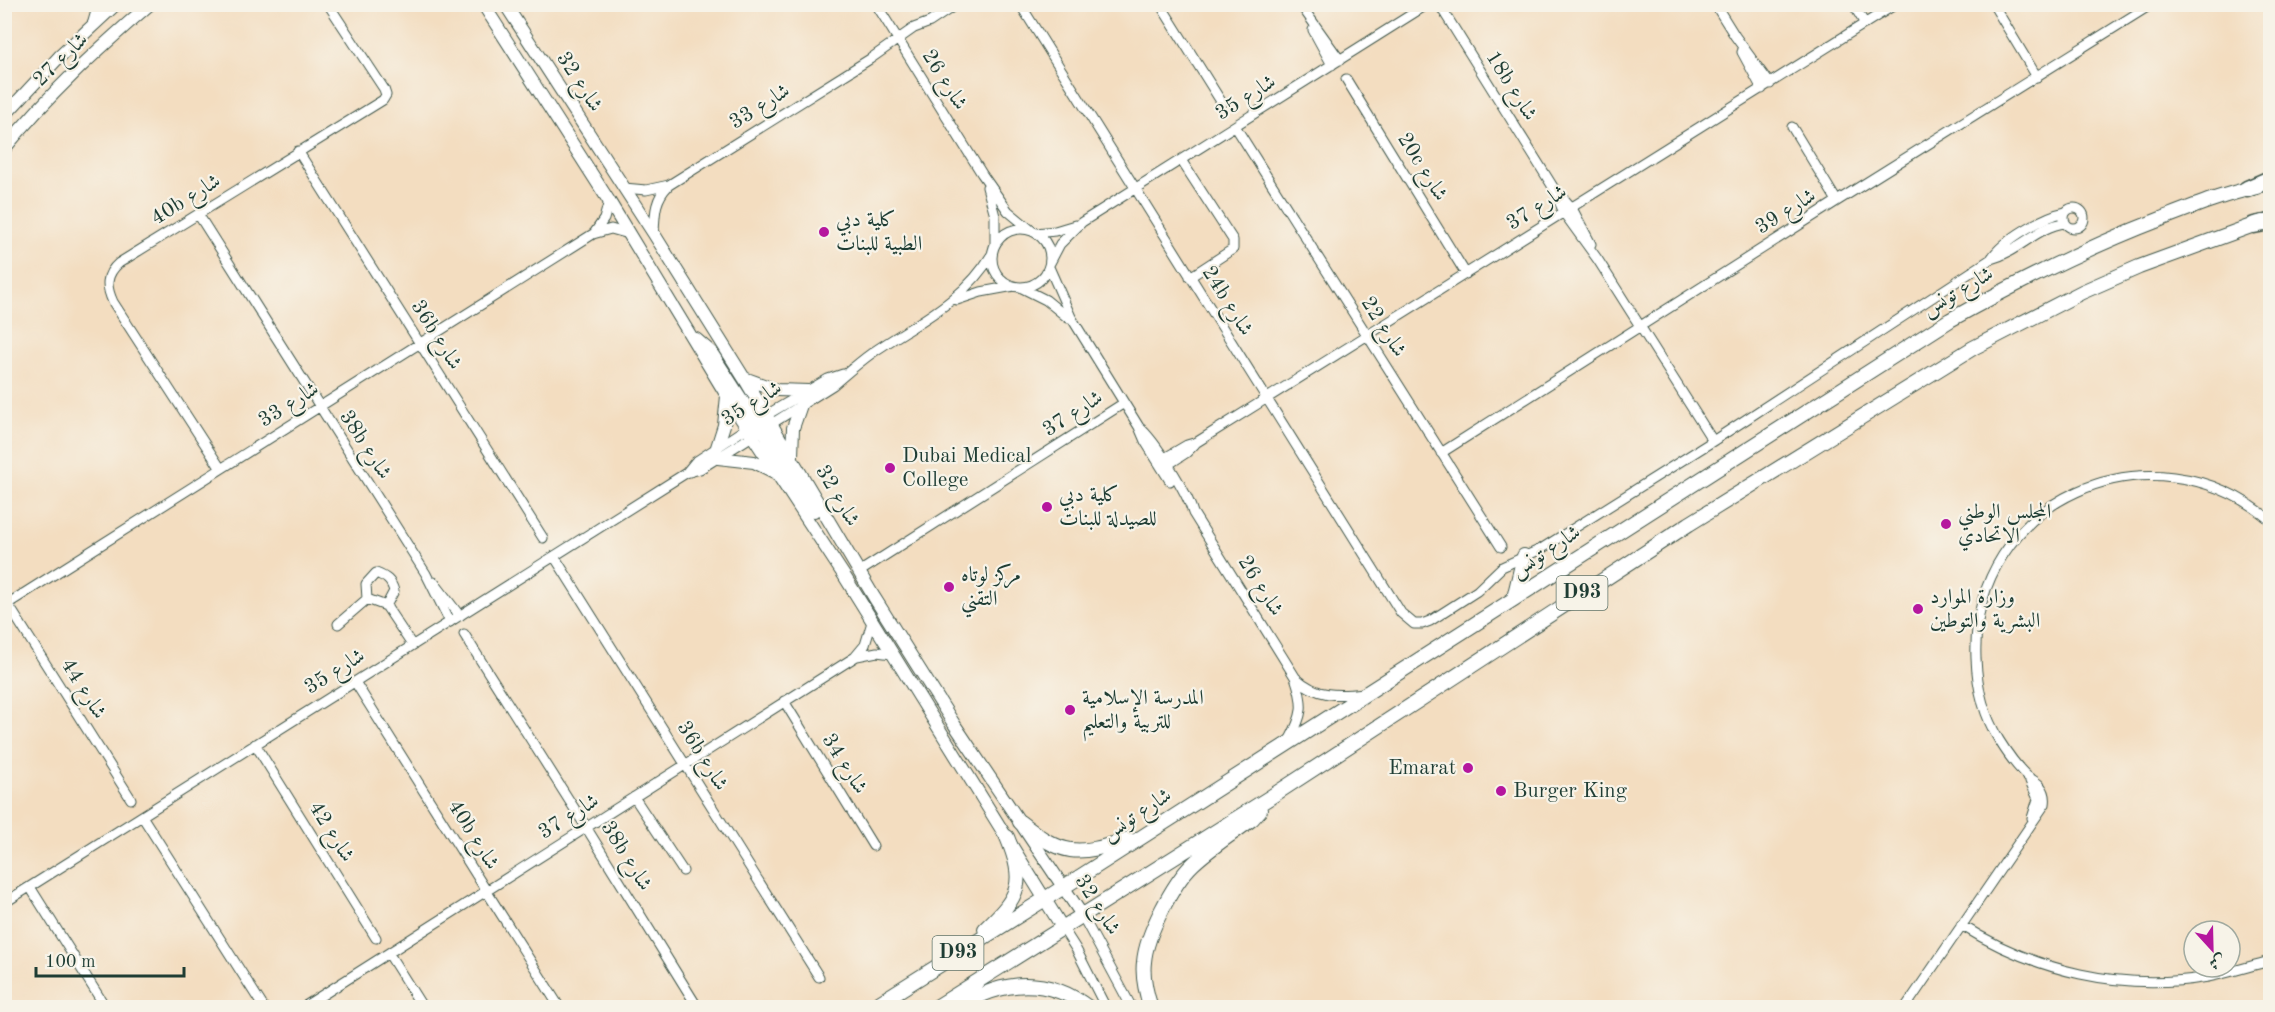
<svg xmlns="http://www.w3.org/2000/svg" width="2275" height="1012" font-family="'Old Standard TT',Amiri,serif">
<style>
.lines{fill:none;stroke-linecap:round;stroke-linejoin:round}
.street-casing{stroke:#3f5549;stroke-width:11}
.secondary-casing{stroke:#3f5549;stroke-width:14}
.primary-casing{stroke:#3f5549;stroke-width:16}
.highway-casing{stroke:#3f5549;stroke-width:19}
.street{stroke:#fff;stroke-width:9}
.secondary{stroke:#fff;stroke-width:12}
.primary{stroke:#fff;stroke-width:14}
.highway{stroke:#fff;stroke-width:16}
.poi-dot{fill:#b5179e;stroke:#f7f3e8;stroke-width:2}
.labels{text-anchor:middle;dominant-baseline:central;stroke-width:4.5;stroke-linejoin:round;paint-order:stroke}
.shield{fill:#f7f3e8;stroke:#60746a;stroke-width:1.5}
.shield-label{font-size:20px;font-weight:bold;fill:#1f3d34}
.street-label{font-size:21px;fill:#1f3d34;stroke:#f7f3e8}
.poi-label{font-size:21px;fill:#1f3d34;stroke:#f7f3e8;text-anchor:start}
</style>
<rect width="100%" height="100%" fill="#f7f3e8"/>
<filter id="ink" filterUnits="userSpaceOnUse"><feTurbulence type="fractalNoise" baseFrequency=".0167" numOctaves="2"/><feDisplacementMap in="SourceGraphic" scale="12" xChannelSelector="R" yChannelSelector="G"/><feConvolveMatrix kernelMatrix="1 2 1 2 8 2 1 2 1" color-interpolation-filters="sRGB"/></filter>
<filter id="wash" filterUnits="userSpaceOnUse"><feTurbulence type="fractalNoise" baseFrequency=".008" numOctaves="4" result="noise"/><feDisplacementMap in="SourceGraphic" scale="24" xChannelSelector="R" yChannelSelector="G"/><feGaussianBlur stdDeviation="1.35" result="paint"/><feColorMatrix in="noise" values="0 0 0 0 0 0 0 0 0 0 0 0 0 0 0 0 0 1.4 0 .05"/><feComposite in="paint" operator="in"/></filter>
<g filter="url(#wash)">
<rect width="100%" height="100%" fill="#f3ddc0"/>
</g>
<g filter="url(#ink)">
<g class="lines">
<defs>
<path id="street" d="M876,4L982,174L1008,211L1032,231
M1020,4L1401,613L1414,624H1422L1430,621L1477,591L1502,567L1541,549L1713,441L1991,259C2018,252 2038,226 2065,223
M1160,4L1222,103
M1300,4L1340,60
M1439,4L1553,187L1564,213L1598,260L1713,441
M1715,4L1735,36L1770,84
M1853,4L1865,24
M1993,4L2037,77
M92,25L98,4
M1313,30L1332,65
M1742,52L1762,89
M1346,79L1466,274
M1235,126L1501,547
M1792,127L1837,201
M298,151L543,538
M1181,160L1233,240V249L1190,277
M987,187L995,216V244
M624,188L646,190L669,185L870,59L914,28L930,22L957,4
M1556,190L1572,208L1591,244
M2064 218a10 10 0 1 1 20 0a10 10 0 1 1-20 0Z
M198,214L426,574L450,622
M992 258a29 29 0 1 1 58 0a29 29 0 1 1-58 0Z
M595,232L604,219L609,201
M1036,233L1055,231L1075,225
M654,234C655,215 654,200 668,186
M1991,259C2003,240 2044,216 2066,212
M1050,263L1060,244L1082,222L1428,4
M1049,267L1071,317L1139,427L1145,441L1170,481
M1020,287L1046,300L1068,318
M957,300L981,292L1014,286
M763,417L828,379L843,374
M1139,427C1155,440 1187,492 1193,513L1295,677C1305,706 1303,715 1289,741
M1441,453L1837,201L2152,4
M1158,462L1187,445L1197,442L1896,4
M1163,468L1186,453L1195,444
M221,469L113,302C106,287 105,275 119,263L383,100L386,95L384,89L328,4
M686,473L695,462L751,425
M554,556L819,977
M859,572L1124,403
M434,582L460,616
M4,598L131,799
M367,599L386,606L412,645
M4,606L593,234L611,229L629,234
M338,624L367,599L366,584L376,573C386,577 391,580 394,591L386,606
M464,634L586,827L698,1008
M857,656L877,652L892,654
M1296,678C1317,697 1337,696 1364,693
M355,682L560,1008
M784,701L873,846
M255,744L376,938
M2030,781L2038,799L2032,818
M634,797L683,871
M142,816L264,1008
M30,887L106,1008
M4,903L686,473L700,469L833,385C846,374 858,363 872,353C917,322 963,303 992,254
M1082,915L1132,1008
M1961,925C2035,971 2121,992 2208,977C2229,973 2250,966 2270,961
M1062,927L1076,949L1106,1008
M389,954L423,1008
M302,1008L855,657L865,645L872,622
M1905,1008L2045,804C2046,798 2045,792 2041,787C2038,782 2032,780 2027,776C2016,766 2007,753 1999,740C1984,716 1977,686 1976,658C1970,499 2152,420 2270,520"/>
<path id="secondary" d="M483,4L609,201L738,414L845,577L1062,927
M505,4L654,234L744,378L874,597L954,724L1082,915
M4,116L59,57L116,4
M4,149C48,95 98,49 150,4
M696,339L711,352L751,414L758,420L769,424
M744,378L777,390L808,391
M747,427H757L765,433L814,511
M717,447L724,425L727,396
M792,456L793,428L801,405
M718,458L754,462L774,472"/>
<path id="primary" d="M1514,598L1524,556
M1020,822C1063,856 1076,857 1128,839
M985,929C1020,896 1026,883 1007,837
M871,1008L1045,899L1950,320C2018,282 2088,247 2161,219C2192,207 2224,194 2257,187
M935,1008L1269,798L1689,524L1973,348L2082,292L2139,267L2262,222
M957,1008C1001,980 1046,975 1089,1008
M1151,1008C1146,993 1142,978 1144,962C1146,935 1173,883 1193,864C1211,847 1232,834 1252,819L1260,810"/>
<path id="highway" d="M2247,189L2270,179
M2254,225L2270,222"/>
</defs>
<!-- street casing -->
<use href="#street" class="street-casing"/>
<!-- secondary casing -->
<use href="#secondary" class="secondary-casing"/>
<!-- primary casing -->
<use href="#primary" class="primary-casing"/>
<!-- highway casing -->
<use href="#highway" class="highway-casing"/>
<!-- street -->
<use href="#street" class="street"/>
<!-- secondary -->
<use href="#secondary" class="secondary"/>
<!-- primary -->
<use href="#primary" class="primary"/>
<!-- highway -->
<use href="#highway" class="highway"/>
</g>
</g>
<!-- markers -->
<g class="poi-dot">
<circle cx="824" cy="232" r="6"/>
<circle cx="890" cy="468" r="6"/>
<circle cx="1047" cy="507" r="6"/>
<circle cx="1946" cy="524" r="6"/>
<circle cx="949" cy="587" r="6"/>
<circle cx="1918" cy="609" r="6"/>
<circle cx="1070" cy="710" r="6"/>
<circle cx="1468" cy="768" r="6"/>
<circle cx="1501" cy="791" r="6"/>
</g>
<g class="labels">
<!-- shield labels -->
<g class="shield">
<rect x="1556.5" y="576" width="51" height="34" rx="4.5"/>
<rect x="932.5" y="936" width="51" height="34" rx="4.5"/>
</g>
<g class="shield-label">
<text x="1582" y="593">D93</text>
<text x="958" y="953">D93</text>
</g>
<!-- street labels -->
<g class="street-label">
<text transform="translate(61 60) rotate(-44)">شارع 27</text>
<text transform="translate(944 80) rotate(58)">شارع 26</text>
<text transform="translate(579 82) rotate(57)">شارع 32</text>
<text transform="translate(1511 86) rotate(58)">18b شارع</text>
<text transform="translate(1246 98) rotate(-32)">شارع 35</text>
<text transform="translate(760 107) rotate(-32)">شارع 33</text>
<text transform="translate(1422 167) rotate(58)">20c شارع</text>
<text transform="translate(186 200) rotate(-32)">40b شارع</text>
<text transform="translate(1537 208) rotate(-32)">شارع 37</text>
<text transform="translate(1786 212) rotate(-32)">شارع 39</text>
<text transform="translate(1958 292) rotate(-30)">شارع تونس</text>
<text transform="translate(1227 301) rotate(58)">24b شارع</text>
<text transform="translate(1383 327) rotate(58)">شارع 22</text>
<text transform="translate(436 335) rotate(58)">36b شارع</text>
<text transform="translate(752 404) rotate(-32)">شارع 35</text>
<text transform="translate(289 405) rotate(-32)">شارع 33</text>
<text transform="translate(1073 414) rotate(-33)">شارع 37</text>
<text transform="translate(365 445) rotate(57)">38b شارع</text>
<text transform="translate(837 496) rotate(60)">شارع 32</text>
<text transform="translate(1546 552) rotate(-33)">شارع تونس</text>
<text transform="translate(1260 586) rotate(58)">شارع 26</text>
<text transform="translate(335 672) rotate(-32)">شارع 35</text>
<text transform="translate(83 689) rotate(58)">شارع 44</text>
<text transform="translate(702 756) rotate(58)">36b شارع</text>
<text transform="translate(844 764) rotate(58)">شارع 34</text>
<text transform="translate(1137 815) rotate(-33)">شارع تونس</text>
<text transform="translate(569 817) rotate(-32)">شارع 37</text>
<text transform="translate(331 832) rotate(58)">شارع 42</text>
<text transform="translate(473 835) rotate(58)">40b شارع</text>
<text transform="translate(626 856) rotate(58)">38b شارع</text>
<text transform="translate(1097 905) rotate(58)">شارع 32</text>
</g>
<!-- poi labels -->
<g class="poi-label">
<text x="836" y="220">كلية دبي<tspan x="836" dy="24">الطبية للبنات</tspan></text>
<text x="902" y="456">Dubai Medical<tspan x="902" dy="24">College</tspan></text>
<text x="1059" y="495">كلية دبي<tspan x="1059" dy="24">للصيدلة للبنات</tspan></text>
<text x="1958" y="512">المجلس الوطني<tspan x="1958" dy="24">الاتحادي</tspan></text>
<text x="961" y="575">مركز لوتاه<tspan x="961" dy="24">التقني</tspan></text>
<text x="1930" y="597">وزارة الموارد<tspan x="1930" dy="24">البشرية والتوطين</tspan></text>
<text x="1082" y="698">المدرسة الإسلامية<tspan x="1082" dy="24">للتربية والتعليم</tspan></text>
<text x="1456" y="768" text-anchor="end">Emarat</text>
<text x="1513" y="791">Burger King</text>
</g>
</g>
<!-- margin -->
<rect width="2275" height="1012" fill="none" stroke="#f7f3e8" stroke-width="24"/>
<!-- north arrow -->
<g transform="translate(2212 949) rotate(158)"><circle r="28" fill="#f7f3e8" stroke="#a1aaa0" stroke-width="1.5"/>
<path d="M0-4.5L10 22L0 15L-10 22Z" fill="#b5179e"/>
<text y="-9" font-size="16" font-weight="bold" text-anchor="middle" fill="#1f3d34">ش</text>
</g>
<!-- scale -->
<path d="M36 967v9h148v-9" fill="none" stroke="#1f3d34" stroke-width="3"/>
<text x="45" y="967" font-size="18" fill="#1f3d34" stroke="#f7f3e8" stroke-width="4.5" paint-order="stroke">100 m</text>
</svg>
